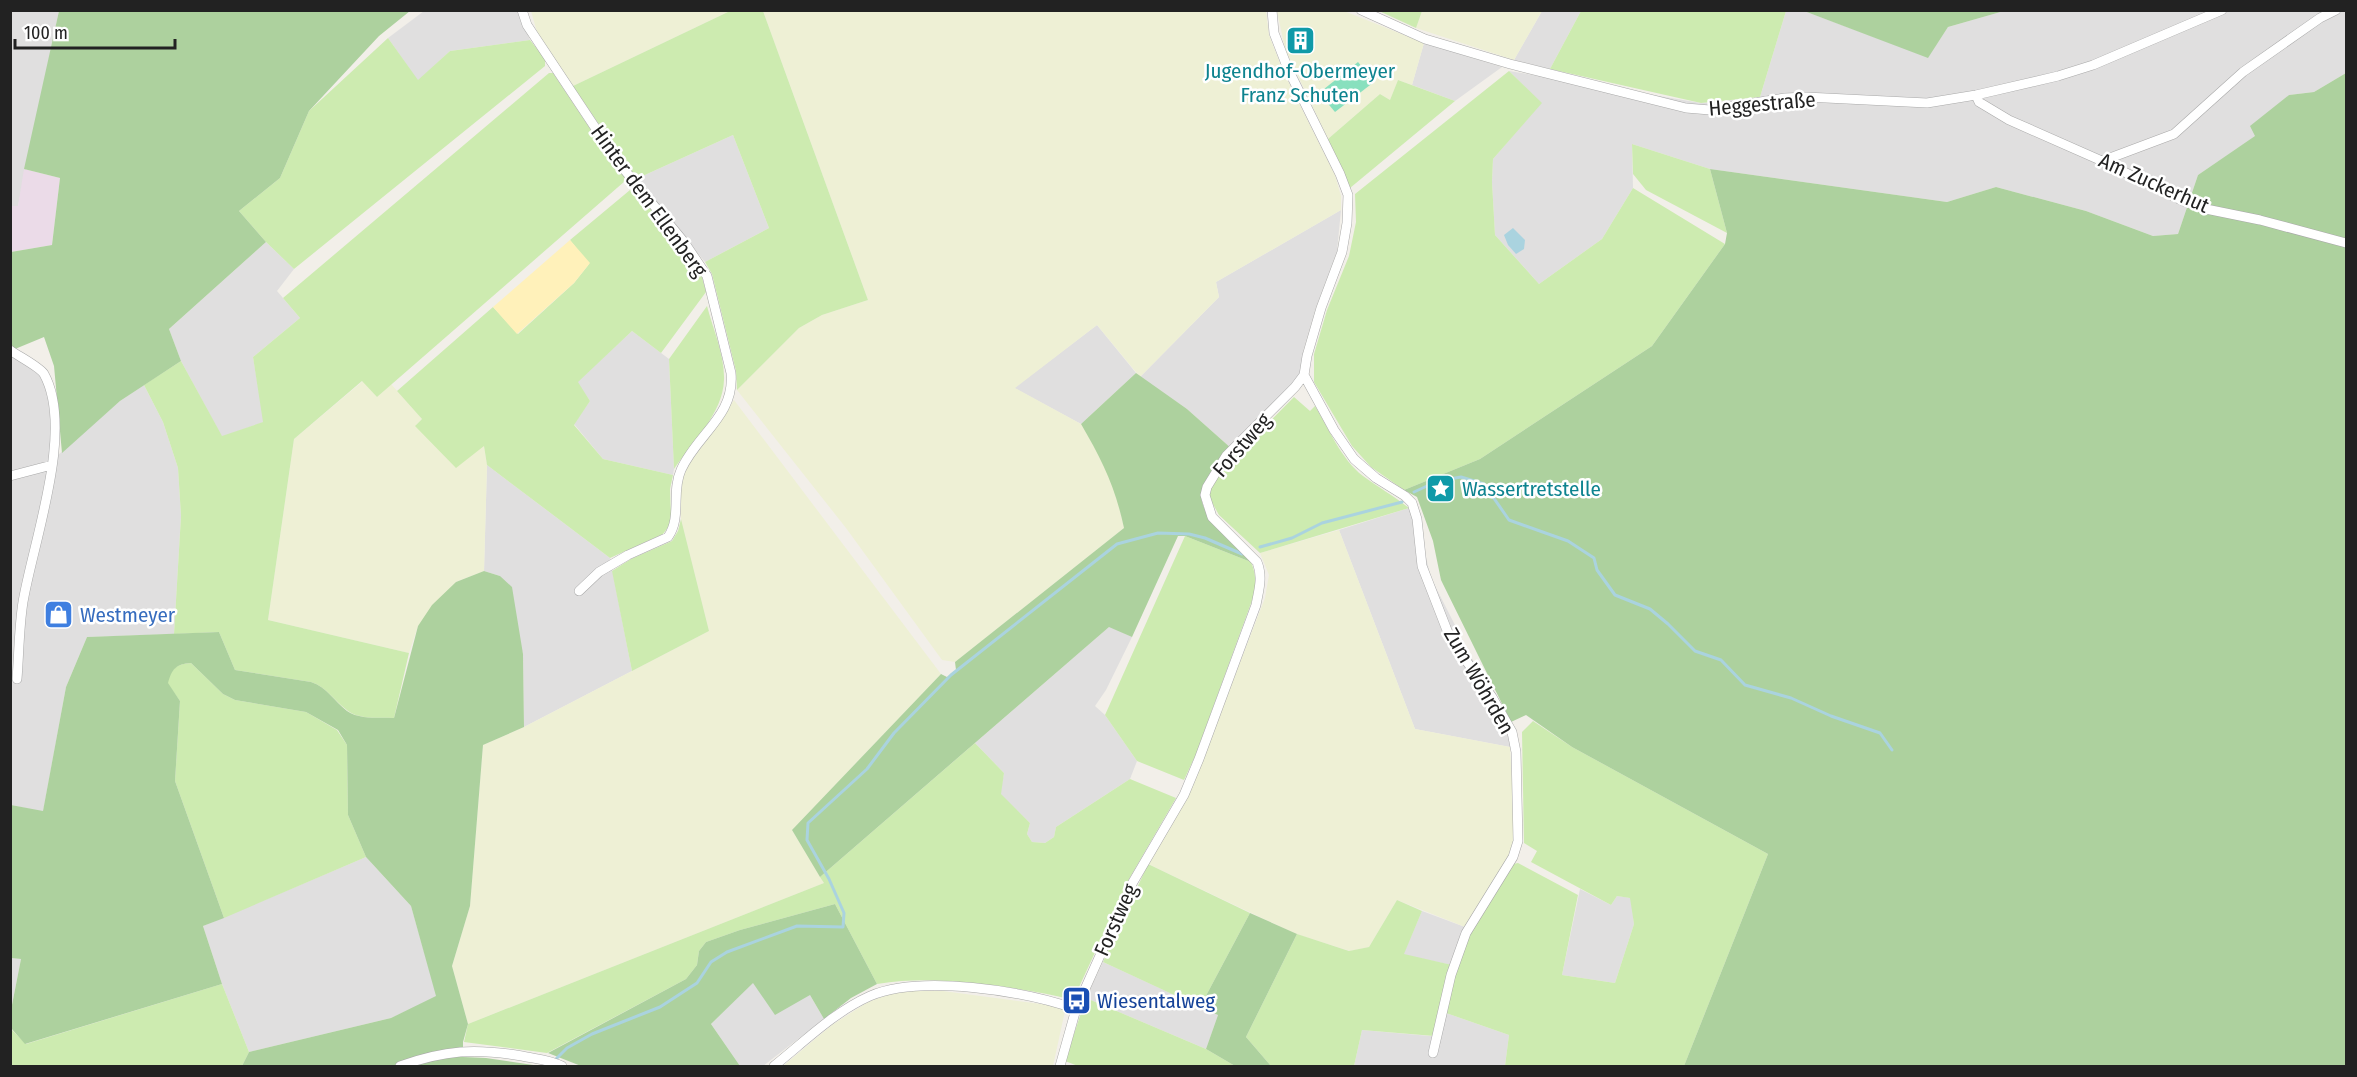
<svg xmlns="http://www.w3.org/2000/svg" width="2357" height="1077" font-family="'Fira Sans Condensed',sans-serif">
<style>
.residential{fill:#e0dfdf}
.industrial{fill:#ebdbe8}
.farmland{fill:#eef0d5}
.grass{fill:#cdebb0}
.forest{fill:#add19e}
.sand{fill:#fff1ba}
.pitch{fill:#88e0be}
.water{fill:#aad3df}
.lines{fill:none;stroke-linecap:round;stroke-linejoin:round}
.stream{stroke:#aad3df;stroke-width:3}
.street-casing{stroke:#a9a9a9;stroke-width:10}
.street{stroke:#fff;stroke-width:9}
.labels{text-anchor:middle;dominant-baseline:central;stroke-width:5;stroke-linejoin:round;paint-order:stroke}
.culture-label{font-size:21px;fill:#0d838f;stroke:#fff}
.street-label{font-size:21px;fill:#222;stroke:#fff}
.shop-label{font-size:21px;fill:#366cbe;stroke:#fff;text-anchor:start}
.transit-label{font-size:21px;fill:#164399;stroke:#fff;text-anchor:start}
</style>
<rect width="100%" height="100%" fill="#f2efe9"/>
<!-- residential -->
<path class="residential" d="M517,10L530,40L450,51L418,81L388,38L424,11Z
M12,11H59L18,206L11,207Z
M1542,11H1581L1550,69L1514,60Z
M1786,11H1804L1928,57L1948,27L2004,11H2346V73L2314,92L2289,95L2256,136L2198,175L2178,234L2153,236L2086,211L1996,187L1947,202L1710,169L1632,144L1633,188L1602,239L1539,284L1495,235L1492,182L1493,159L1541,103L1509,71L1701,103L1760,97Z
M1424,43L1502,67L1455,101L1412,85Z
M733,135L769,228L705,262L636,179Z
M1341,210L1337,251L1316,307L1303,351L1301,376L1232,449L1187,409L1140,377L1219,297L1216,282Z
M266,242L294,269L277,291L300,318L253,357L264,422L222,437L181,361L169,329Z
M1097,325L1136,373L1081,424L1014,388Z
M632,331L669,359L674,469L673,475L603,459L574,424L590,401L577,382Z
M10,354L41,375L48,396L52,434L50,462L120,401L144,385L163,422L178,468L181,516L174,634L87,637L66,687L43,812L11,805Z
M487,465L610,558L632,671L524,727L523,654L500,576L484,571Z
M1409,508L1417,520L1431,578L1509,731L1510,747L1415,729L1339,530Z
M1110,626L1132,637L1106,690L1095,706L1105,715L1137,761L1130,779L1056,827L1054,837L1045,843L1032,842L1027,834L1030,823L1000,794L1004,773L975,743Z
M366,857L411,906L437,997L391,1018L249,1052L222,984L203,926Z
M1580,889L1611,905L1617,896L1631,898L1634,924L1615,983L1562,975Z
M1422,911L1465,927L1452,965L1403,955Z
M11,958L21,959L11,1010Z
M1103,962L1218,1015L1206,1049L1086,998Z
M753,982L810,995L824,1019L763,1066H740L711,1024Z
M1446,1013L1509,1035L1505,1066H1354L1362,1030L1441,1037Z"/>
<!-- industrial -->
<path class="industrial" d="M24,169L60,178L52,245L11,252V206H18Z"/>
<!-- farmland -->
<path class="farmland" d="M531,11H730L573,86L537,32Z
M763,11H1266L1269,35L1283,71L1335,175L1341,196V210L1216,282L1219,297L1140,377L1097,325L1015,388L1081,424L1103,461L1117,497L1124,528L955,662L942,660L846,528L737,390L799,328L822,315L868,300Z
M1277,11H1344L1424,43L1412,85L1398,80L1390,100L1380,94L1328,139L1285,49Z
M1422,11H1542L1514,60L1416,28Z
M363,381L377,397L391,384L422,419L416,425L484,446L487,465L484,571L456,582L418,626L409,653L268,620L294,439Z
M734,400L941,674L792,830L824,883L468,1024L452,966L470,906L483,745L524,727L709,631L681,519L680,490L685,470Z
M1339,530L1415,729L1510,747L1515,839L1511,854L1465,927L1397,900L1369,947L1350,951L1296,934L1148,864L1189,794L1265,598L1269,575L1260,553Z
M899,991H943L1056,1006L1065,1011L1053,1066H783L832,1025L868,1002Z"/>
<!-- grass -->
<path class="grass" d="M730,11H763L868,300L822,315L799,328L737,390L736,371L712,274L705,262L769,228L733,135L636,179L573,86Z
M1379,11L1422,10V11L1416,28Z
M1581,11V10L1786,11L1760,97L1701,103L1550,69Z
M388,38L418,80L450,51L530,40L545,59V66L294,269L266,242L239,211L280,178L309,111Z
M1509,71L1542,103L1493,159L1492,182L1495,235L1539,284L1602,239L1633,188L1725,244L1652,346L1480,459L1404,490L1371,467L1352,446L1314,382V354L1327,310L1349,256L1356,222L1355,194Z
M549,73H553L613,163L624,175L625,181L377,397L362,381L294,439L268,620L409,653L394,718C380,717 360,720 348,711C334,701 327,687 311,682L235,670L219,632L174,634L181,516L178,468L163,422L144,385L181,361L222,436L263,422L253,357L300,318L283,298Z
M1398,80L1455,101L1350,188L1328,139L1380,94L1390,100Z
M1632,144L1710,169L1727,233L1646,190L1633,174Z
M630,190H637L702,277L706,292L661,353L632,331L578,382L590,401L574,425L603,459L673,475L670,489L671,517L669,526L663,534L610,558L487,465L484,446L456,468L415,426L422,419L397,391L493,307L518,334L574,283L589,264L570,240Z
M707,306C713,329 725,356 724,380C723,413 692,443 674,469L669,359Z
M1294,397L1310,411L1315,406C1329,429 1341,459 1363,476C1378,487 1394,496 1409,508L1260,553L1219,515L1210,499V490L1220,472Z
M681,519L709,631L632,671L612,571L631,559L672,541L678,531Z
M1185,536L1251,562C1256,574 1256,583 1254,595L1196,754L1184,780L1137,761L1105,715Z
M191,663L223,694L235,700L306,712L337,730L347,745L348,815L366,857L224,918L175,781L180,701L167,683C171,669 176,664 191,663Z
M1533,721L1572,747L1768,854L1684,1066H1505L1509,1035L1446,1013L1454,977L1468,935L1513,864L1518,863L1578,895L1562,975L1615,983L1634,924L1630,898L1617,896L1611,905L1531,862L1537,851L1524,843L1522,732Z
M975,743L1004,773L1001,794L1030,823L1027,834L1032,842L1045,843L1054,837L1056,827L1130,779L1176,798L1129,879L1073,1000C1048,993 1024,990 999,986C955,981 921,977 877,984L835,904L740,930L706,942L699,951L697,965L686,979L547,1053L464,1042L468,1024L824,883L820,877Z
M1148,864L1250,913L1200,1007L1103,962Z
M1397,900L1422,911L1404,954L1452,965L1434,1036L1362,1030L1354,1066H1271L1246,1037L1297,934L1349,951L1369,947Z
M222,984L249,1052L242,1066H11L10,1028L26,1044Z
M1086,998L1206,1049L1235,1066H1078L1065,1061Z"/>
<!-- forest -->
<path class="forest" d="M59,11H410L379,36L309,111L280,178L239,211L266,242L169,329L181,361L120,401L62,453L54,366L44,337L15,349L11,346V252L52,245L60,178L24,169Z
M1804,11V10L2004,11L1948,27L1928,58Z
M2346,73V1066H1684L1768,854L1572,747L1526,715L1511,722L1441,580L1433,541L1417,497L1404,490L1480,459L1652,346L1725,244L1727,233L1710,169L1947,202L1996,187L2086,211L2153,236L2178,234L2198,175L2255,136L2250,126L2289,95L2314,92Z
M1136,373L1187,409L1232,449L1201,494C1201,519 1234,544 1251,562L1185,536H1178L1132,637L1109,627L820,877L792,830L941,674L947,677L956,670L955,662L1124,528C1115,486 1102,460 1081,424Z
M484,571L500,576L512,587L523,654L524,727L483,745L470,906L452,966L468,1024L463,1042V1057L486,1058L540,1066H242L249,1052L391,1018L436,996L411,906L366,857L348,815L347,745L338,730L306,712L235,700L223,694L191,663C176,664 172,669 168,683L180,701L175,781L224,918L203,926L222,984L25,1044L11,1028V1010L21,959L11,958V805L43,811L66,687L87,637L219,632L235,670L311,682C327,687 334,701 347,711C360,720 379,717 394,718L418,626L432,605L456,582Z
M835,904L877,984L851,998L824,1019L810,995L775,1015L753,983L711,1024L740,1066H581L548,1053L686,979L697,965L699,951L706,942L740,930Z
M1250,913L1297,934L1246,1037L1271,1066H1235L1206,1049L1218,1015L1200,1007Z"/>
<!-- sand -->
<path class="sand" d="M570,240L590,263L574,283L517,334L493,307Z"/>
<!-- pitch -->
<path class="pitch" d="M1358,62L1374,82L1335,112L1319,93Z"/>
<!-- water -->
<path class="water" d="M1513,228L1525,240L1524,249L1516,254L1508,245L1504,235Z"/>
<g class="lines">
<!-- stream -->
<path class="stream" d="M1414,492L1438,481L1461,477L1484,484L1509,520L1568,541L1594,558L1597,570L1615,595L1650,609L1668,624L1695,651L1721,660L1745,685L1791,698L1831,716L1880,733L1892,750
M1260,547L1292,538L1322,523L1402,502
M555,1060L567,1048L592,1034L660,1007L697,983L711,962L727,952L797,926L843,927L844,913L829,879L807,840L808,823L867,769L894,733L951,675L1117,544L1158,533L1189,534L1205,538L1242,554"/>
<defs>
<path id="street" d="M522,10L527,25L618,162L684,242L707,276L731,373C735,416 697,434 681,470C671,492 682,517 668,537L628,555L599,572L579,591
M1361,10L1425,39L1510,64L1686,108L1710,110L1785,98L1806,97L1927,103L1976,95L2058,76L2093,65L2222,10
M1976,95L1979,102L2009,120L2102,161L2183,201L2206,209L2260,220L2346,243
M2102,161L2174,134L2243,72L2320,18L2336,10
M10,350C18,356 40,367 44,374C75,430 33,542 23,602C19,627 19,654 17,679
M1304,375L1334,430L1354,459L1376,478L1405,496L1412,503L1417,519L1422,566L1450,638L1492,697L1512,732L1516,752L1518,841L1513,857L1466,933L1451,975L1433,1053
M10,476L52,465
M400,1066C445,1050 475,1048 522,1056C536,1059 550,1060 562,1066
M774,1066C804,1042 834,1012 870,996C921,974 1024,991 1076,1009
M1060,1066L1076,1009L1133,882L1184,795L1199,759L1256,605C1259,589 1263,577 1257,562L1212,517L1205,495L1207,487L1226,456L1295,387L1304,375L1307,356L1321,308L1342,252L1347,223L1348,195L1340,174L1288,69L1274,33L1272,10"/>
</defs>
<!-- street casing -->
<use href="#street" class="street-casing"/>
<!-- street -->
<use href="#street" class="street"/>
</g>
<!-- icons -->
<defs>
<symbol id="building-square" viewBox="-11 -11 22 22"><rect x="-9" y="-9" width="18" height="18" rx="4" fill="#0f9aa8" stroke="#fff"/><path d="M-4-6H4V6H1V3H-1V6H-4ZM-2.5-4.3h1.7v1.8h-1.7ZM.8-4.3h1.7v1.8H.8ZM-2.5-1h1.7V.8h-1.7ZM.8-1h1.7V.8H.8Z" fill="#fff"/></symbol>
<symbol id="sight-square" viewBox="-11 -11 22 22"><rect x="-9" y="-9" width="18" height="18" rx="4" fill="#0f9aa8" stroke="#fff"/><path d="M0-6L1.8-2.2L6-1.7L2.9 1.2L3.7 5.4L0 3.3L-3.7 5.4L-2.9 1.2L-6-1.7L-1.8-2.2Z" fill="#fff"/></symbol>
<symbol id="shop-square" viewBox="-11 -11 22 22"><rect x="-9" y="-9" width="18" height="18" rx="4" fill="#3f7fe0" stroke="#fff"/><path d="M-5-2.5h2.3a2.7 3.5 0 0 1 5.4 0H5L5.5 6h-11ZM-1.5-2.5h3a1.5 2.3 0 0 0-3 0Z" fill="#fff"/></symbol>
<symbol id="bus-square" viewBox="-11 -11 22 22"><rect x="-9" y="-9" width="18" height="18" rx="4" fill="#1a4fb4" stroke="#fff"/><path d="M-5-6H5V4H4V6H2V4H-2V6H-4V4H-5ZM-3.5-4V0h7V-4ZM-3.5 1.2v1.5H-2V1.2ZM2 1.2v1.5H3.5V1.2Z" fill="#fff"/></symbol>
</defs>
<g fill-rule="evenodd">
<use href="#building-square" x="1284" y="24" width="33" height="33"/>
<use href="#sight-square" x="1424" y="472" width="33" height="33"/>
<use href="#shop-square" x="42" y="598" width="33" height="33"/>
<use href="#bus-square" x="1060" y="984" width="33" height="33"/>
</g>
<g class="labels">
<!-- culture labels -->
<g class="culture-label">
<text x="1300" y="71">Jugendhof-Obermeyer<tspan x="1300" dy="24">Franz Schuten</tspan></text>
<text x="1462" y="489" text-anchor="start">Wassertretstelle</text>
</g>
<!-- street labels -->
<g class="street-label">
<text transform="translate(1762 104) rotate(-5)">Heggestraße</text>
<text transform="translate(2154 183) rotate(24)">Am Zuckerhut</text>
<text transform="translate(649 201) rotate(54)">Hinter dem Ellenberg</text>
<text transform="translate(1242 445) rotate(-49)">Forstweg</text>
<text transform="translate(1479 681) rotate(60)">Zum Wöhrden</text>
<text transform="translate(1116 920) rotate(-66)">Forstweg</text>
</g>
<!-- shop labels -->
<g class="shop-label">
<text x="80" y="615">Westmeyer</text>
</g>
<!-- transit labels -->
<g class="transit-label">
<text x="1097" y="1001">Wiesentalweg</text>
</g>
</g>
<!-- border -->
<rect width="2357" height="1077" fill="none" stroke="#222222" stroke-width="24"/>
<!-- scale -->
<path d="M15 39v9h160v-9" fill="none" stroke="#222222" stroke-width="3"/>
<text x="24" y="39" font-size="18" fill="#222222" stroke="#ffffff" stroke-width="4.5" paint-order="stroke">100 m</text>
</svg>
